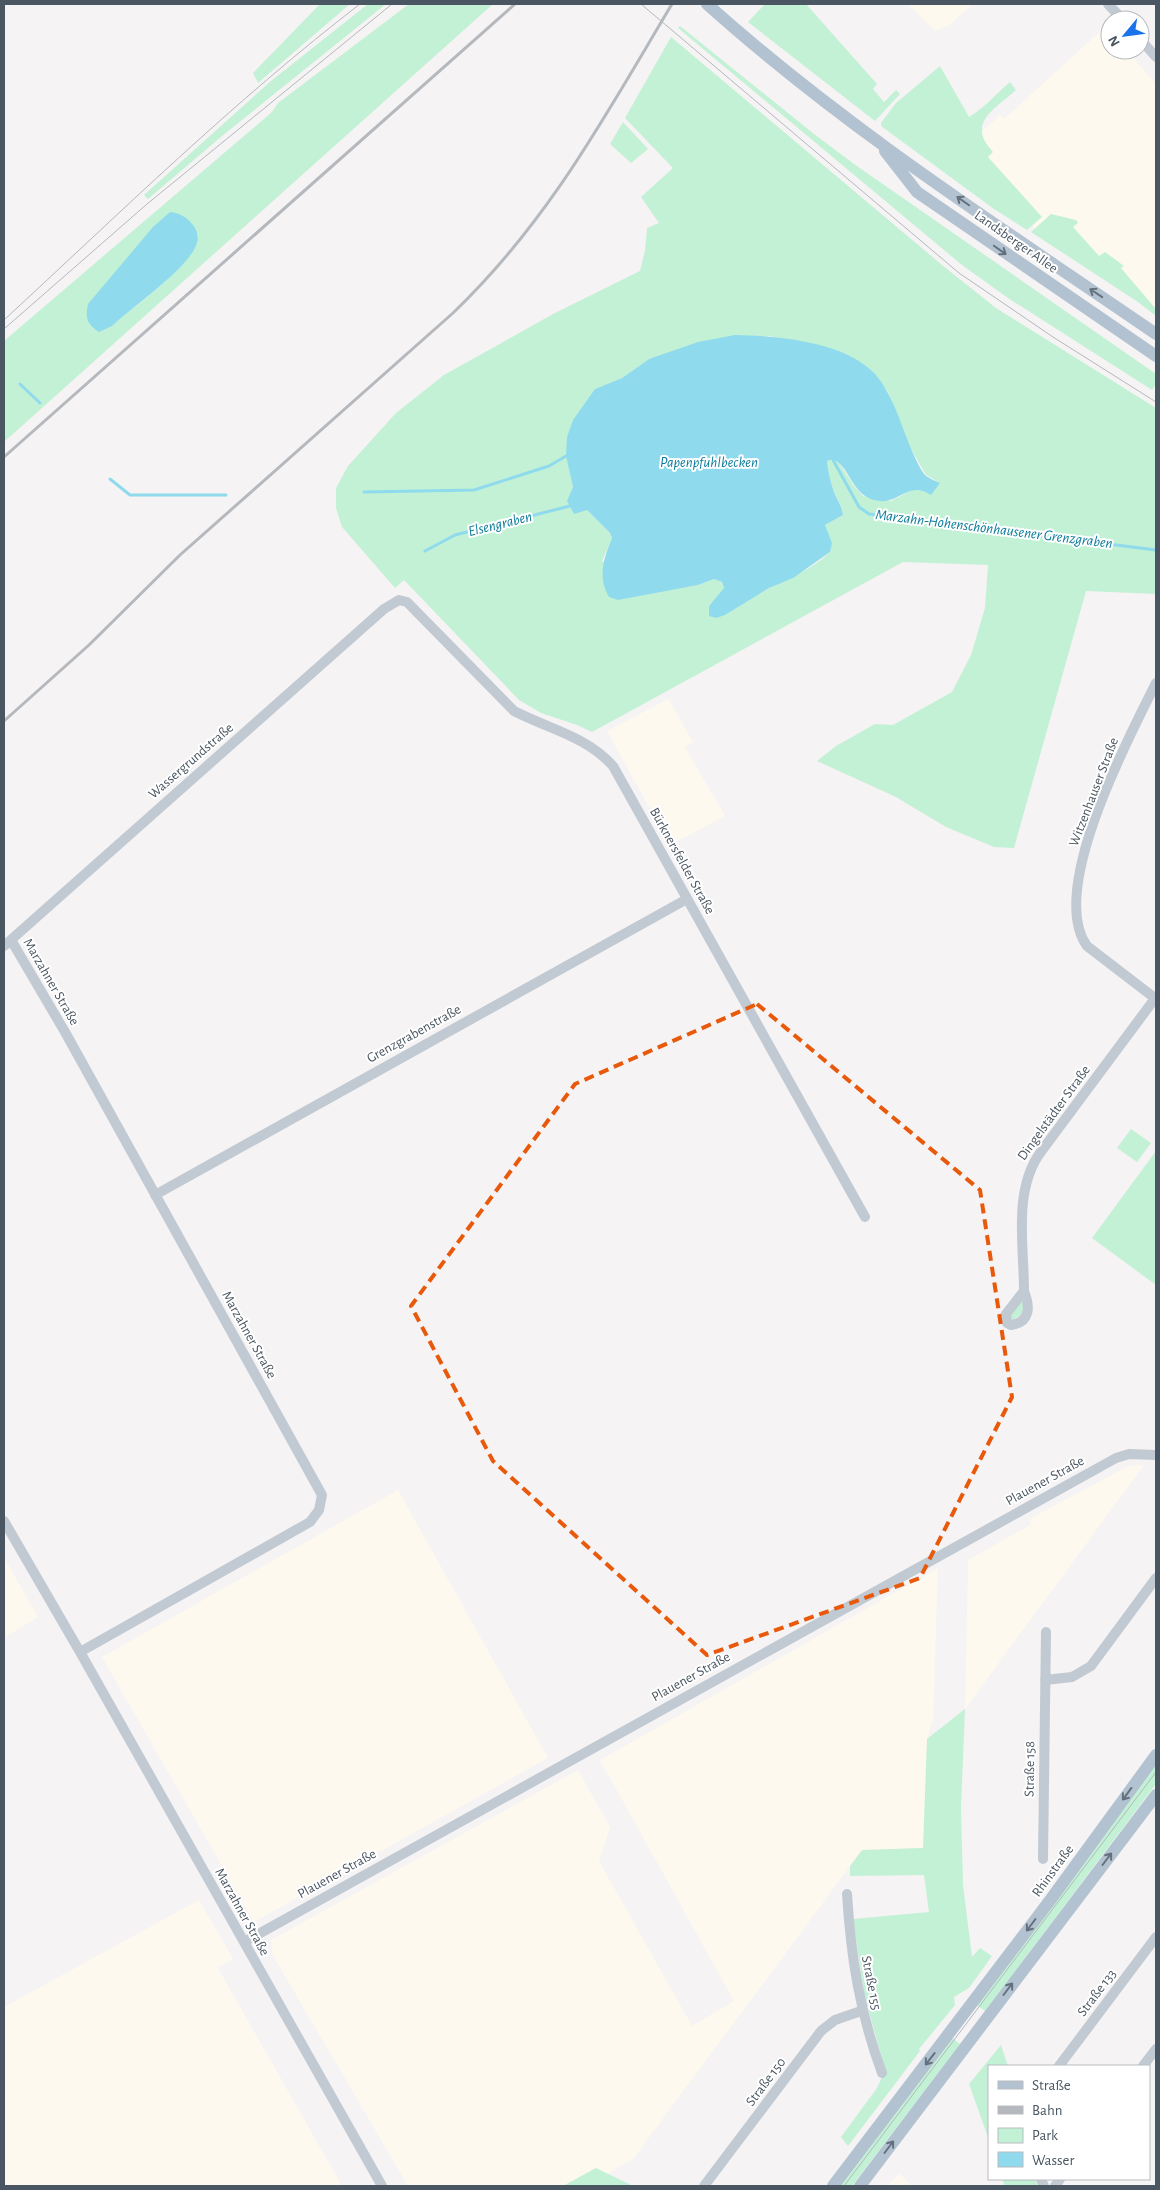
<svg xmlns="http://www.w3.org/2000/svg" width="1160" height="2190" font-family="'Alegreya Sans',sans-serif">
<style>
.commercial{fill:#fdf9ef}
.green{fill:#c3f1d5;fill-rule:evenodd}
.water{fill:#90daee}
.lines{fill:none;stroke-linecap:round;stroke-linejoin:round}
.stream{stroke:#90daee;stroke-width:3}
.minor{stroke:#c1cad2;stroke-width:10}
.major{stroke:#b3c2d1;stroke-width:12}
.tram{stroke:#b5b8bd;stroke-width:1}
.rail{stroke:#b5b8bd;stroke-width:3}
.oneway{stroke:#64717d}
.marked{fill:none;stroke:#e8590c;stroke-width:4;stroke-dasharray:10 6;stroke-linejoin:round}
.labels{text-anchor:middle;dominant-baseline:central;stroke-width:4;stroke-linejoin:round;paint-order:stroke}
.street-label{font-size:14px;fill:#4a5661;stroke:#fff}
.water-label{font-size:15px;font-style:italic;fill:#0c7c9b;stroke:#fff}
</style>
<rect width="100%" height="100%" fill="#f5f3f3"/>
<!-- commercial -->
<path class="commercial" d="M908,4H973L949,25L935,31Z
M1105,27L1110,32V50H1126L1156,84V313L946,165L1000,115L1004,119Z
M668,699L693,742L685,747L725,816L670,845L607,731Z
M1144,1465L965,1709L968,1560L1030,1525L1031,1518L1119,1471L1129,1466Z
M398,1490L548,1758L254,1922L102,1657Z
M4,1557L38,1617L4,1638Z
M938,1568L933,1719L927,1739L924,1848L862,1850L633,2159L607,2174L596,2168L563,2186H408L272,1954L271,1940L578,1770L610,1827L599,1861L692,2026L734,2001L600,1760Z
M199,1900L233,1959L218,1968L342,2186H4V2007Z
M899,2173L911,2185V2186H888Z"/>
<!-- green -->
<path class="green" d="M320,4H350L258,83L253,73Z
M368,4H386L222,136L148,199L144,195L271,81Z
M409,4H493L4,442V341L272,112L278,103ZM198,233C196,265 136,304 112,326Z
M765,4H806L877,84L873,89L884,102L896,90L900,94L875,121L748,22Z
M680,26L814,134L854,164L1156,374V384L1152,390L1008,298L962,265L678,28Z
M671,37L942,265L996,308L1156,408V594L1086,591L1014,848L994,847L946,827L896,797L817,761L836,746L875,724L893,725L952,692L971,655L985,608L988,565L903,562L592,732L577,725L541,713L519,700L404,580L395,588L342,527L336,508V488L348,466L396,413L444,375L555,313L640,271L645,251L647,228L659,223L641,197L673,168L625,118ZM769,336L822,347L874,374L888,392L910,447L926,475L940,483L923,490L914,489L891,501L863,496L854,486L838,461L832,458L827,461C828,471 830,480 833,489C836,498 842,504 843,515L825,525L830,552C813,569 790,577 769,588C754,596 739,606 725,615L709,606L724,589L722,582L714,579L698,585L643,594L602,561L612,538L610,533L587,510L573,487L567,459L595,389L622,378L649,359Z
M940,66L969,117C984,108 996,94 1010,82L1016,90C994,110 966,123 993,152L988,157L1042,217L1027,230L994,209L881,126V123L896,103Z
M623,122L648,149L631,163L610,144Z
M1051,214L1076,220L1078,223L1073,227L1099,256L1105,252L1124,266L1121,268L1156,309V316L1138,302L1031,232Z
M1131,1129L1151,1143L1137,1162L1117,1148Z
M1156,1151V1285L1092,1238Z
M1020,1302H1025L1022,1314L1012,1320L1010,1317Z
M965,1709L961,1808L963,1885L972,1957L980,1948L992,1956L969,1988L954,1997L955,2005L919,2049L920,2051L848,2146L841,2137L877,2088L885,2070L864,1993L853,1919L929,1912L924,1875L850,1876V1866L862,1850L923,1848L927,1739Z
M1156,1765V1784L985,2011L977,2005Z
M952,2038L960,2044L852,2186H840Z
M1001,2045L1008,2066H989V2140L969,2084Z
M596,2168L633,2186H563Z
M1002,2179H1035L1038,2186H1005Z"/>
<!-- water -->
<path class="water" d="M170,212C180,213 189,218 195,228C197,232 199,237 197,242C193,265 131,308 112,326L99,332C87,324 85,318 88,304L153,227Z
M735,335C778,336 844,341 875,374C889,390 897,412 904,431C909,443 918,468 926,476C930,479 936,481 940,483L931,495C908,479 898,507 874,500C850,493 850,465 832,459L827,461C828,471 830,480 833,489C836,499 842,505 843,515L825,525L832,543L830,552L793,578L769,588L725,615L716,618L709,616V606L724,588L722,582L714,579L698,585L618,600L609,597C597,576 604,558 612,538L610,533L587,510L574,514L567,501L573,487L566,456L567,437L573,420L595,389L622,378L649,359L698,342Z"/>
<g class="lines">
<!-- stream -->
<path class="stream" d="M20,384L40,403
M832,458L859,507L869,514L1156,550
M110,479L130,495H226
M364,492L474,490L549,466L566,456
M425,551L455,535L574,505"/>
<!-- minor -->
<path class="minor" d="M1108,4L1123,20
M1140,39L1156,57
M1156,683C1129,737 1047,891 1087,946L1156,999
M11,940L65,1032L322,1495L319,1510L310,1522L80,1652
M4,946L384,609L399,600L407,602L514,711C549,729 586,736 613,766L865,1217
M155,1195L687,899
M1024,1291L1006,1314L1007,1323L1011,1325C1031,1322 1030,1306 1024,1291C1024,1246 1013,1191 1040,1153L1156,997
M4,1521L80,1652L382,2186
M1045,1680L1072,1677L1091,1666L1156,1578
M1043,1859L1046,1632
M847,1894C851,1959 860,2013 882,2073
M244,1942L1116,1458L1129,1454L1156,1455
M1059,2066L1156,1937
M1143,2066L1156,2049
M1041,2179L1044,2186
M704,2186L821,2031L835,2020L861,2011
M1055,2186L1060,2179"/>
<!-- major -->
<path class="major" d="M707,4C845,128 1003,229 1156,334
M885,151L917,192L1156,356
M833,2186L1051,1899L1156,1755
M860,2186L1156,1795"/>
<!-- tram -->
<path class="tram" d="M641,4L959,273L1053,337L1156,402
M4,320C121,212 234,101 360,4
M4,329L147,204L392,4
M844,2186L1156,1772"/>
<!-- rail -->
<path class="rail" d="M4,457L515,4
M4,721L89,645L180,555L453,313C549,221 605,116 672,4"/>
</g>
<!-- one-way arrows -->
<defs><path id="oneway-shaft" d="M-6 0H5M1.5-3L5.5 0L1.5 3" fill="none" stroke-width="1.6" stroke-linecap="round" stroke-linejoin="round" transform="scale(1.25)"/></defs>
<g class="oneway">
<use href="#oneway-shaft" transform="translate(963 201) rotate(-145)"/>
<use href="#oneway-shaft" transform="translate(1000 250) rotate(35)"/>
<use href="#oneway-shaft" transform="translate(1096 293) rotate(-146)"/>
<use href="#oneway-shaft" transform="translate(1127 1794) rotate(126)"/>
<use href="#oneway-shaft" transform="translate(1107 1859) rotate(-53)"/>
<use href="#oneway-shaft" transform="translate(1031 1925) rotate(127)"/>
<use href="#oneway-shaft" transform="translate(1008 1989) rotate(-53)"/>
<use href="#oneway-shaft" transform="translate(930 2059) rotate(128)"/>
<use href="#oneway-shaft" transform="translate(889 2147) rotate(-53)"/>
</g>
<!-- marked area -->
<path class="marked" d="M757,1004L980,1190L1012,1397L920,1578L707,1655L493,1461L411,1306L575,1084Z"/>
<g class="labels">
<!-- street labels -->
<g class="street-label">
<text transform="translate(1016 242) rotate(35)">Landsberger Allee</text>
<text transform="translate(191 761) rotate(-41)">Wassergrundstraße</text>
<text transform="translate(1094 792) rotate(-69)">Witzenhauser Straße</text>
<text transform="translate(682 861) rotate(61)">Bürknersfelder Straße</text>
<text transform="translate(51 982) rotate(60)">Marzahner Straße</text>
<text transform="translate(414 1034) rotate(-29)">Grenzgrabenstraße</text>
<text transform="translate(1054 1113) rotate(-54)">Dingelstädter Straße</text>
<text transform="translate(249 1335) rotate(61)">Marzahner Straße</text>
<text transform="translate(1045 1481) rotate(-29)">Plauener Straße</text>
<text transform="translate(691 1677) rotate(-29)">Plauener Straße</text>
<text transform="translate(1030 1769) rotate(-89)">Straße 158</text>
<text transform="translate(1053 1871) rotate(-54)">Rhinstraße</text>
<text transform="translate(337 1874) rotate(-29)">Plauener Straße</text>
<text transform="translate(242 1912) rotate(61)">Marzahner Straße</text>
<text transform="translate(871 1983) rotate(79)">Straße 155</text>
<text transform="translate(1097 1993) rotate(-53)">Straße 133</text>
<text transform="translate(766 2082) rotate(-53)">Straße 150</text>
</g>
<!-- water labels -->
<g class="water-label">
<text x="709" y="462">Papenpfuhlbecken</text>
<text transform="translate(500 524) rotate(-14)">Elsengraben</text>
<text transform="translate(994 529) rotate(7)">Marzahn-Hohenschönhausener Grenzgraben</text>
</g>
</g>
<!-- border -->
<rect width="1160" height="2190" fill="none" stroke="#4a5661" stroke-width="10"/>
<!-- legend -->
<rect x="988" y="2065" width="162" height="115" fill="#ffffff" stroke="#b7bbc0"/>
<rect x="998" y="2081" width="25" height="8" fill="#b3c2d1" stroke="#b7bbc0"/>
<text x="1032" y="2090" font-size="15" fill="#4a5661">Straße</text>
<rect x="998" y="2106" width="25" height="8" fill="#b5b8bd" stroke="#b7bbc0"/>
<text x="1032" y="2115" font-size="15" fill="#4a5661">Bahn</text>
<rect x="998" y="2128" width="25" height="15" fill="#c3f1d5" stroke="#b7bbc0"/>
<text x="1032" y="2140" font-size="15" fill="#4a5661">Park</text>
<rect x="998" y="2152" width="25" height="15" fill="#90daee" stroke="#b7bbc0"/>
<text x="1032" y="2165" font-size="15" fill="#4a5661">Wasser</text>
<!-- north arrow -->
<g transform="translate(1125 35) rotate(241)"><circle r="24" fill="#ffffff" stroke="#b7bbc0"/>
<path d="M0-4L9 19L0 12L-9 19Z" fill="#1a73e8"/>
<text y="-8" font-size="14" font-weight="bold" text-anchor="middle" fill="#4a5661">N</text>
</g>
</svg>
